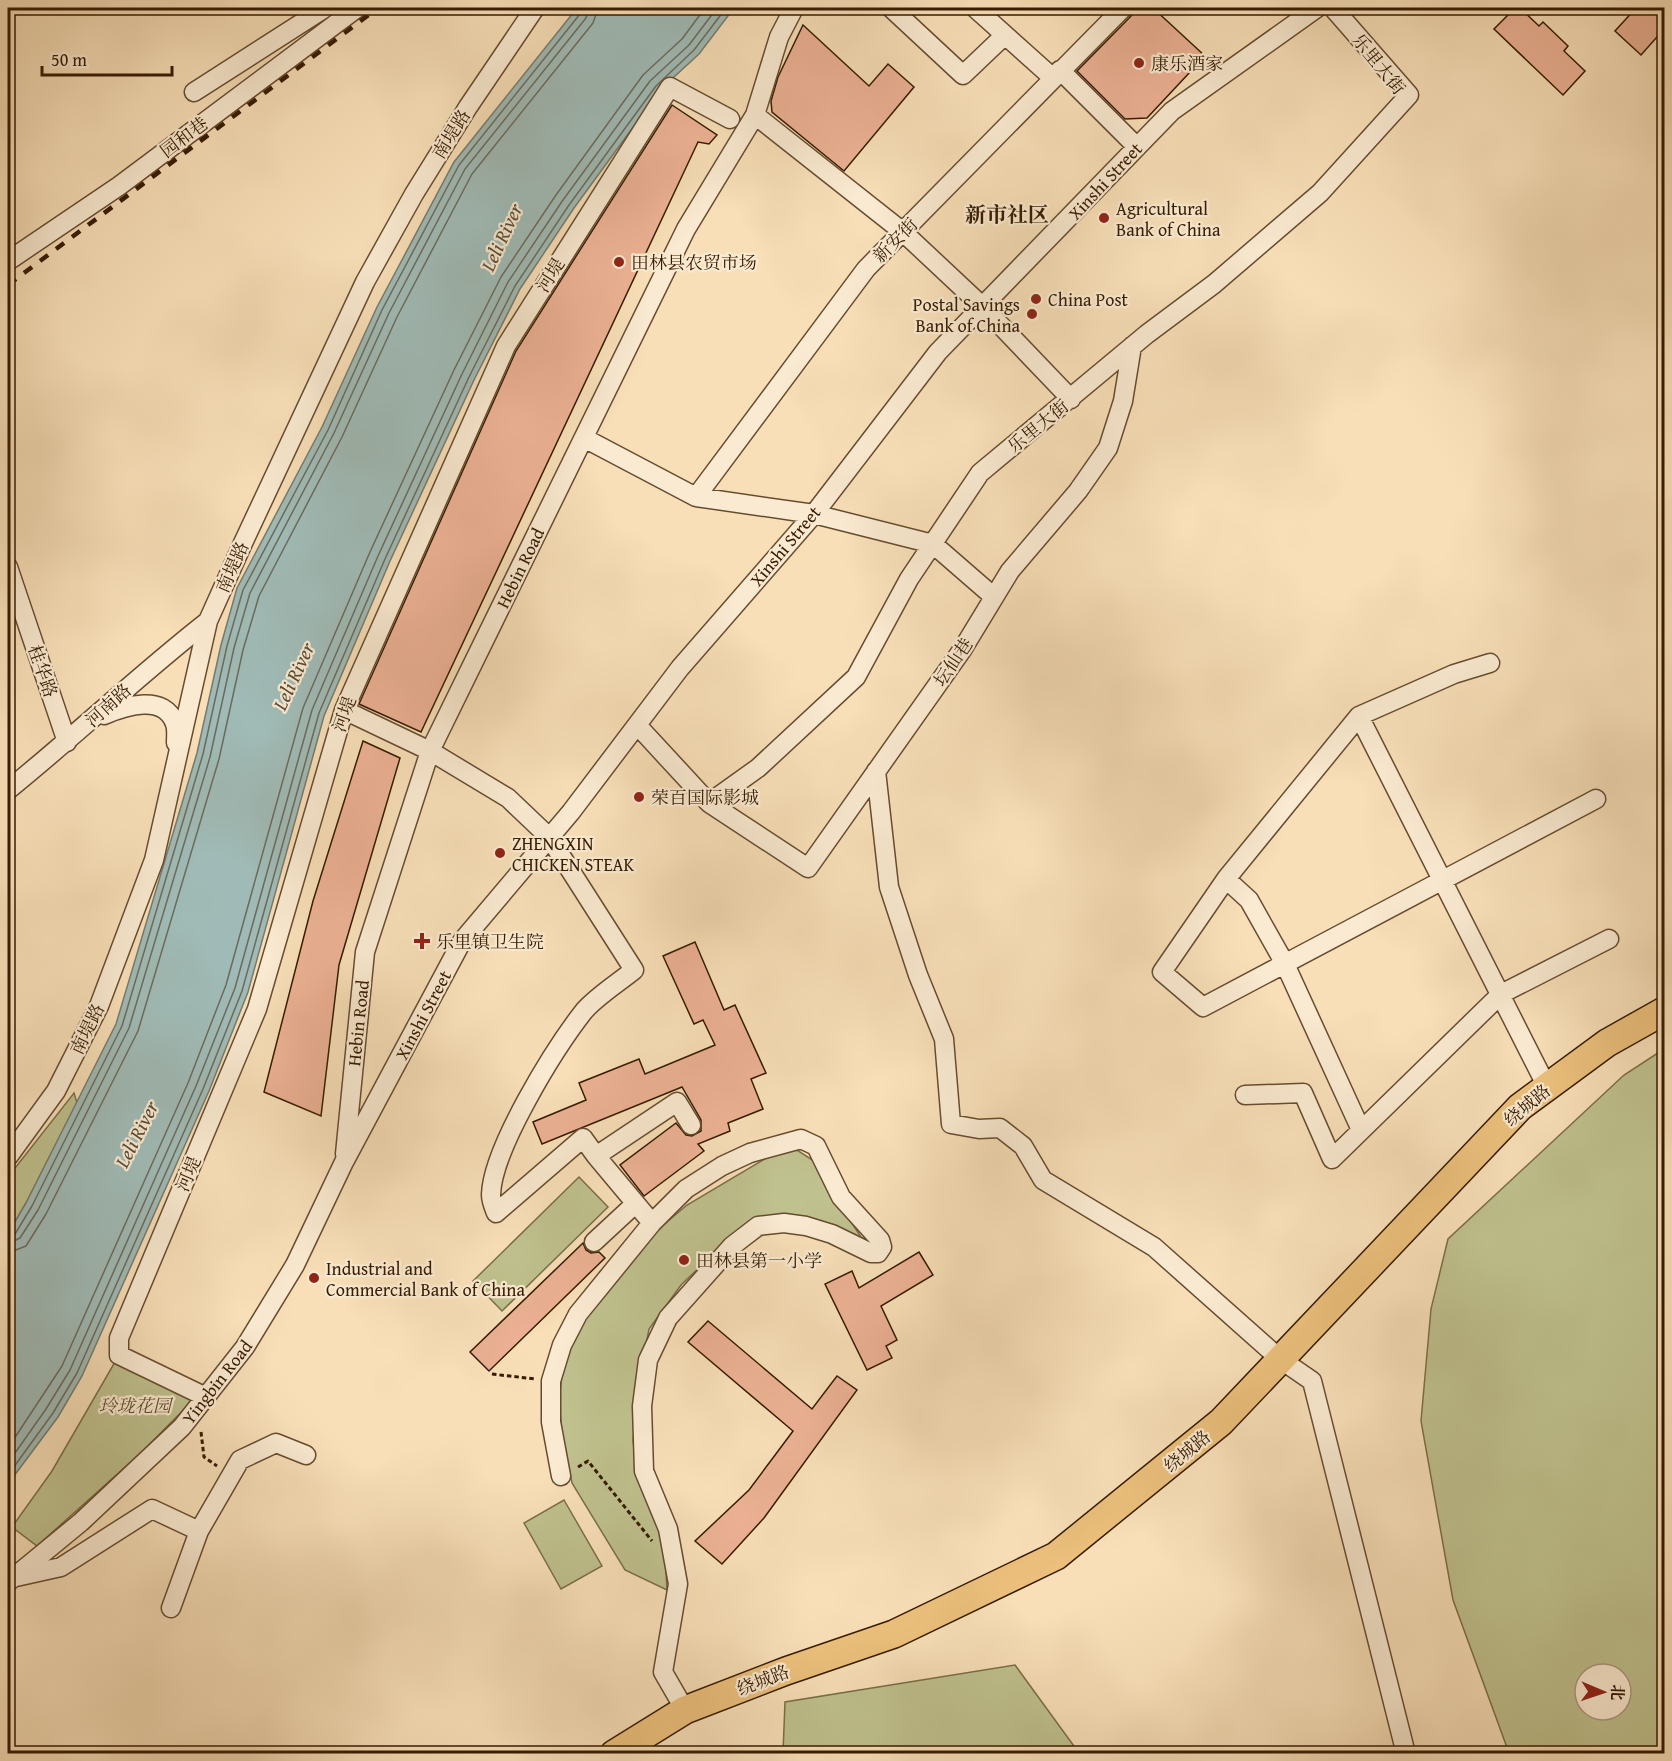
<svg xmlns="http://www.w3.org/2000/svg" width="1672" height="1761" font-family="'Gentium Book Plus','Noto Serif SC',serif">
<style>
.green{fill:#bfc18e;stroke:#7a6e48;stroke-width:1.5;fill-rule:evenodd}
.water{fill:#a0bbb7;stroke:#767b6e;stroke-width:1.5}
.lines{fill:none;stroke-linecap:round;stroke-linejoin:round}
.shore{stroke:#6b6b5c;stroke-width:1.5}
.building{fill:#ecb194;stroke:#361b01;stroke-width:1.5}
.minor-casing{stroke:#664c2f;stroke-width:21}
.highway-casing{stroke:#361b01;stroke-width:30}
.path{stroke:#361b01;stroke-width:3;stroke-dasharray:4.5 3;stroke-linecap:butt}
.minor{stroke:#faead1;stroke-width:18}
.highway{stroke:#ecc07c;stroke-width:27}
.rail{stroke:#361b01;stroke-width:4.5;stroke-dasharray:10 10;stroke-linecap:butt}
.poi-dot{fill:#8f2418;stroke:#faead1;stroke-width:2}
.labels{text-anchor:middle;dominant-baseline:central;stroke-width:4.5;stroke-linejoin:round;paint-order:stroke}
.poi-label{font-size:18px;fill:#361b01;stroke:#faead1;text-anchor:start}
.street-label{font-size:18px;fill:#361b01;stroke:#faead1}
.park-label{font-size:18px;font-style:italic;fill:#5f4d2b;stroke:#faead1}
.water-label{font-size:20px;font-style:italic;fill:#564b38;stroke:#faead1}
.quarter-label{font-size:21px;font-weight:bold;fill:#361b01;stroke:#faead1}
</style>
<rect width="100%" height="100%" fill="#f8dfb8"/>
<filter id="stains"><feTurbulence type="fractalNoise" baseFrequency=".00333" numOctaves="4"/><feColorMatrix values="0 0 0 0 .2 0 0 0 0 .09 0 0 0 0 .02 0 0 0 .5 -.17"/></filter>
<radialGradient id="worn" r=".72"><stop offset=".6" stop-color="#630" stop-opacity="0"/><stop offset="1" stop-color="#630" stop-opacity=".3"/></radialGradient>
<!-- green -->
<path class="green" d="M1664,1049V1753H1509L1453,1600L1421,1421L1431,1309L1448,1239L1624,1075ZM1585,1674H1621V1710H1585Z
M74,1093L77,1103L26,1203L8,1234V1177Z
M780,1150H797L817,1163L826,1184L863,1240L784,1218L745,1224L681,1285L649,1329L638,1386L633,1441L639,1478L664,1537L667,1590L625,1570L572,1483L562,1432L559,1401L564,1358L583,1320L654,1233L687,1205Z
M579,1177L608,1207L502,1311L473,1281Z
M119,1355L199,1394L142,1452L37,1546L12,1527L52,1471Z
M564,1500L602,1566L561,1589L524,1523Z
M1015,1665L1079,1753H783L785,1702Z"/>
<!-- water -->
<path class="water" d="M577,8H734L699,54L661,89L574,208L520,289L474,380L390,561L324,716L248,992L209,1091L82,1376L58,1417L8,1484V1234L26,1203L116,1024L197,753L221,645L237,588L322,427L377,307L454,162Z"/>
<g class="lines">
<!-- shore -->
<path class="shore" d="M8,1236L15,1234L32,1206L122,1026L203,754L227,646L243,590L328,430L382,310L459,165L580,14L582,8
M8,1244L20,1238L38,1210L129,1028L210,757L234,648L250,593L334,433L389,313L465,169L586,18L589,8
M8,1253L26,1246L46,1214L138,1031L219,759L243,650L259,596L342,437L397,317L472,174L593,23L598,8
M8,1448L62,1366L188,1083L226,985L303,708L370,552L454,370L501,277L556,195L643,75L682,39L705,8
M8,1463L46,1409L70,1370L196,1086L235,988L312,710L378,556L462,374L508,282L563,200L650,81L689,45L717,8
M8,1475L53,1413L77,1373L203,1089L242,991L319,713L385,559L469,377L515,286L569,205L656,86L694,50L726,8"/>
</g>
<!-- building -->
<path class="building" d="M1136,8H1153L1205,56L1147,118L1125,119L1077,71L1131,16Z
M1515,8H1520L1539,26L1543,22L1568,46L1564,51L1585,71L1563,95L1494,29Z
M1636,8H1665V28L1641,55L1615,31Z
M803,25L869,86L888,64L914,87L844,171L772,112L771,101L778,77Z
M672,105L717,135L709,144L698,142L421,732L359,704L516,351Z
M363,741L400,758L339,965L321,1116L264,1092L313,901Z
M695,942L724,1010L735,1005L766,1073L751,1079L763,1109L728,1123L730,1131L698,1144L704,1151L644,1196L620,1165L676,1123L686,1135L692,1136L701,1131V1120L682,1087L542,1144L533,1122L586,1100L579,1083L639,1059L645,1074L715,1045L703,1020L694,1024L663,956Z
M583,1243L586,1250L591,1253L599,1252L605,1258L489,1371L470,1352Z
M919,1252L933,1275L881,1306L897,1340L886,1346L892,1358L867,1370L825,1284L852,1271L859,1288Z
M708,1321L812,1409L837,1376L857,1390L764,1518L722,1564L695,1541L749,1490L793,1431L688,1342Z"/>
<g class="lines">
<defs>
<path id="minor" d="M891,8L963,75L1005,35
M975,8L1053,78
M1060,70L1137,147
M194,92L325,8
M755,115L903,232L983,307L1071,399
M8,261L119,186L357,8
M584,438L696,497L814,514L933,544L994,597
M696,497L866,269L1123,8
M8,567L67,742
M1490,663L1454,674L1359,716L1226,879L1162,972L1203,1007L1596,799
M344,710L430,751L508,798L549,837L634,970C618,983 597,996 584,1011C555,1048 492,1149 491,1195C491,1201 494,1208 496,1213L583,1138L596,1156L677,1102L691,1125
M104,715C125,706 165,693 175,724C177,729 176,738 176,743
M1359,716L1547,1087
M637,725L709,803L758,768L856,677L909,579L980,473L1147,334L1214,284L1320,193L1409,95L1333,8
M876,771L889,887L918,975L944,1039L951,1124L979,1129L1000,1128L1023,1146L1043,1180L1154,1247L1280,1359L1312,1381L1406,1754
M8,790C76,735 139,675 208,621
M709,803L808,868L962,650L1010,571L1078,491L1108,448L1123,401L1132,346
M1226,879L1249,900L1285,964L1361,1130
M1245,1095L1303,1093L1332,1159L1501,994L1609,939
M345,1154L365,952L430,751L686,229L755,115L779,37L794,8
M596,1156L652,1223
M8,1157L56,1091L99,1006L154,860L208,621L243,543L365,282L414,194L468,107L535,8
M594,1242L635,1204
M206,1397L119,1355V1338L257,1009L344,710L506,346L670,87L730,119
M561,1476L551,1422V1381L562,1345L578,1314L652,1223L686,1189L722,1166L750,1153L801,1139L816,1146L841,1197L880,1240L882,1247L878,1253H871L832,1234L806,1226L784,1223L758,1226L732,1246L668,1318L648,1360L642,1406L644,1471L668,1529L678,1584L663,1672L685,1710
M16,1577L61,1567L152,1509L199,1531
M8,1582L81,1522L182,1427L245,1347L295,1265L344,1162L462,941L571,812L680,668L814,514L938,352L1172,111L1317,8
M171,1608L199,1531L240,1460L276,1443L306,1455"/>
<path id="highway" d="M614,1754L685,1710L786,1671L894,1634L1056,1556L1221,1422L1520,1107L1607,1043L1664,1011"/>
</defs>
<!-- minor casing -->
<use href="#minor" class="minor-casing"/>
<!-- highway casing -->
<use href="#highway" class="highway-casing"/>
<!-- path -->
<path class="path" d="M492,1374L535,1379
M201,1432L204,1457L217,1466
M578,1467L588,1461L652,1541"/>
<!-- minor -->
<use href="#minor" class="minor"/>
<!-- highway -->
<use href="#highway" class="highway"/>
<!-- rail -->
<path class="rail" d="M8,285L378,8"/>
</g>
<!-- markers -->
<g class="poi-dot">
<circle cx="1139" cy="63" r="6"/>
<circle cx="1104" cy="218" r="6"/>
<circle cx="619" cy="262" r="6"/>
<circle cx="1036" cy="299" r="6"/>
<circle cx="1032" cy="314" r="6"/>
<circle cx="639" cy="797" r="6"/>
<circle cx="500" cy="853" r="6"/>
<path d="M419 932h6v6h6v6h-6v6h-6v-6h-6v-6h6z"/>
<circle cx="684" cy="1260" r="6"/>
<circle cx="314" cy="1278" r="6"/>
</g>
<g class="labels">
<!-- poi labels -->
<g class="poi-label">
<text x="1151" y="63">康乐酒家</text>
<text x="1116" y="208">Agricultural<tspan x="1116" dy="21">Bank of China</tspan></text>
<text x="631" y="262">田林县农贸市场</text>
<text x="1048" y="299">China Post</text>
<text x="1020" y="304" text-anchor="end">Postal Savings<tspan x="1020" dy="21">Bank of China</tspan></text>
<text x="651" y="797">荣百国际影城</text>
<text x="512" y="843">ZHENGXIN<tspan x="512" dy="21">CHICKEN STEAK</tspan></text>
<text x="436" y="941">乐里镇卫生院</text>
<text x="696" y="1260">田林县第一小学</text>
<text x="326" y="1268">Industrial and<tspan x="326" dy="21">Commercial Bank of China</tspan></text>
</g>
<!-- street labels -->
<g class="street-label">
<text transform="translate(1379 64) rotate(51)">乐里大街</text>
<text transform="translate(451 134) rotate(-58)">南堤路</text>
<text transform="translate(184 137) rotate(-37)">园和巷</text>
<text transform="translate(1105 181) rotate(-47)">Xinshi Street</text>
<text transform="translate(895 240) rotate(-45)">新安街</text>
<text transform="translate(550 275) rotate(-58)">河堤</text>
<text transform="translate(1038 426) rotate(-39)">乐里大街</text>
<text transform="translate(785 546) rotate(-50)">Xinshi Street</text>
<text transform="translate(232 567) rotate(-66)">南堤路</text>
<text transform="translate(520 568) rotate(-64)">Hebin Road</text>
<text transform="translate(953 662) rotate(-56)">坛仙巷</text>
<text transform="translate(43 671) rotate(71)">桂华路</text>
<text transform="translate(108 705) rotate(-42)">河南路</text>
<text transform="translate(344 714) rotate(-70)">河堤</text>
<text transform="translate(423 1015) rotate(-62)">Xinshi Street</text>
<text transform="translate(358 1023) rotate(-84)">Hebin Road</text>
<text transform="translate(87 1029) rotate(-64)">南堤路</text>
<text transform="translate(1527 1105) rotate(-40)">绕城路</text>
<text transform="translate(188 1174) rotate(-67)">河堤</text>
<text transform="translate(217 1382) rotate(-52)">Yingbin Road</text>
<text transform="translate(1187 1451) rotate(-40)">绕城路</text>
<text transform="translate(763 1680) rotate(-21)">绕城路</text>
</g>
<!-- park labels -->
<g class="park-label">
<text x="135" y="1405">玲珑花园</text>
</g>
<!-- water labels -->
<g class="water-label">
<text transform="translate(501 237) rotate(-65)">Leli River</text>
<text transform="translate(293 676) rotate(-65)">Leli River</text>
<text transform="translate(136 1134) rotate(-63)">Leli River</text>
</g>
<!-- quarter labels -->
<g class="quarter-label">
<text x="1007" y="214">新市社区</text>
</g>
</g>
<!-- margin -->
<rect width="1672" height="1761" fill="none" stroke="#f8dfb8" stroke-width="30"/>
<rect x="9" y="9" width="1654" height="1743" fill="none" stroke="#361b01" stroke-width="3"/>
<rect x="15" y="15" width="1642" height="1731" fill="none" stroke="#361b01" stroke-width="1.5"/>
<!-- north arrow -->
<g transform="translate(1603 1692) rotate(92)"><circle r="28" fill="#faead1" stroke="#ac977e" stroke-width="1.5"/>
<path d="M0-4.5L10 22L0 15L-10 22Z" fill="#8f2418"/>
<text y="-9" font-size="16" font-weight="bold" text-anchor="middle" fill="#361b01">北</text>
</g>
<!-- scale -->
<path d="M42 66v9h130v-9" fill="none" stroke="#361b01" stroke-width="3"/>
<text x="51" y="66" font-size="18" fill="#361b01" stroke="#faead1" stroke-width="4.5" paint-order="stroke">50 m</text>
<rect width="100%" height="100%" filter="url(#stains)"/>
<rect width="100%" height="100%" fill="url(#worn)"/>
</svg>
